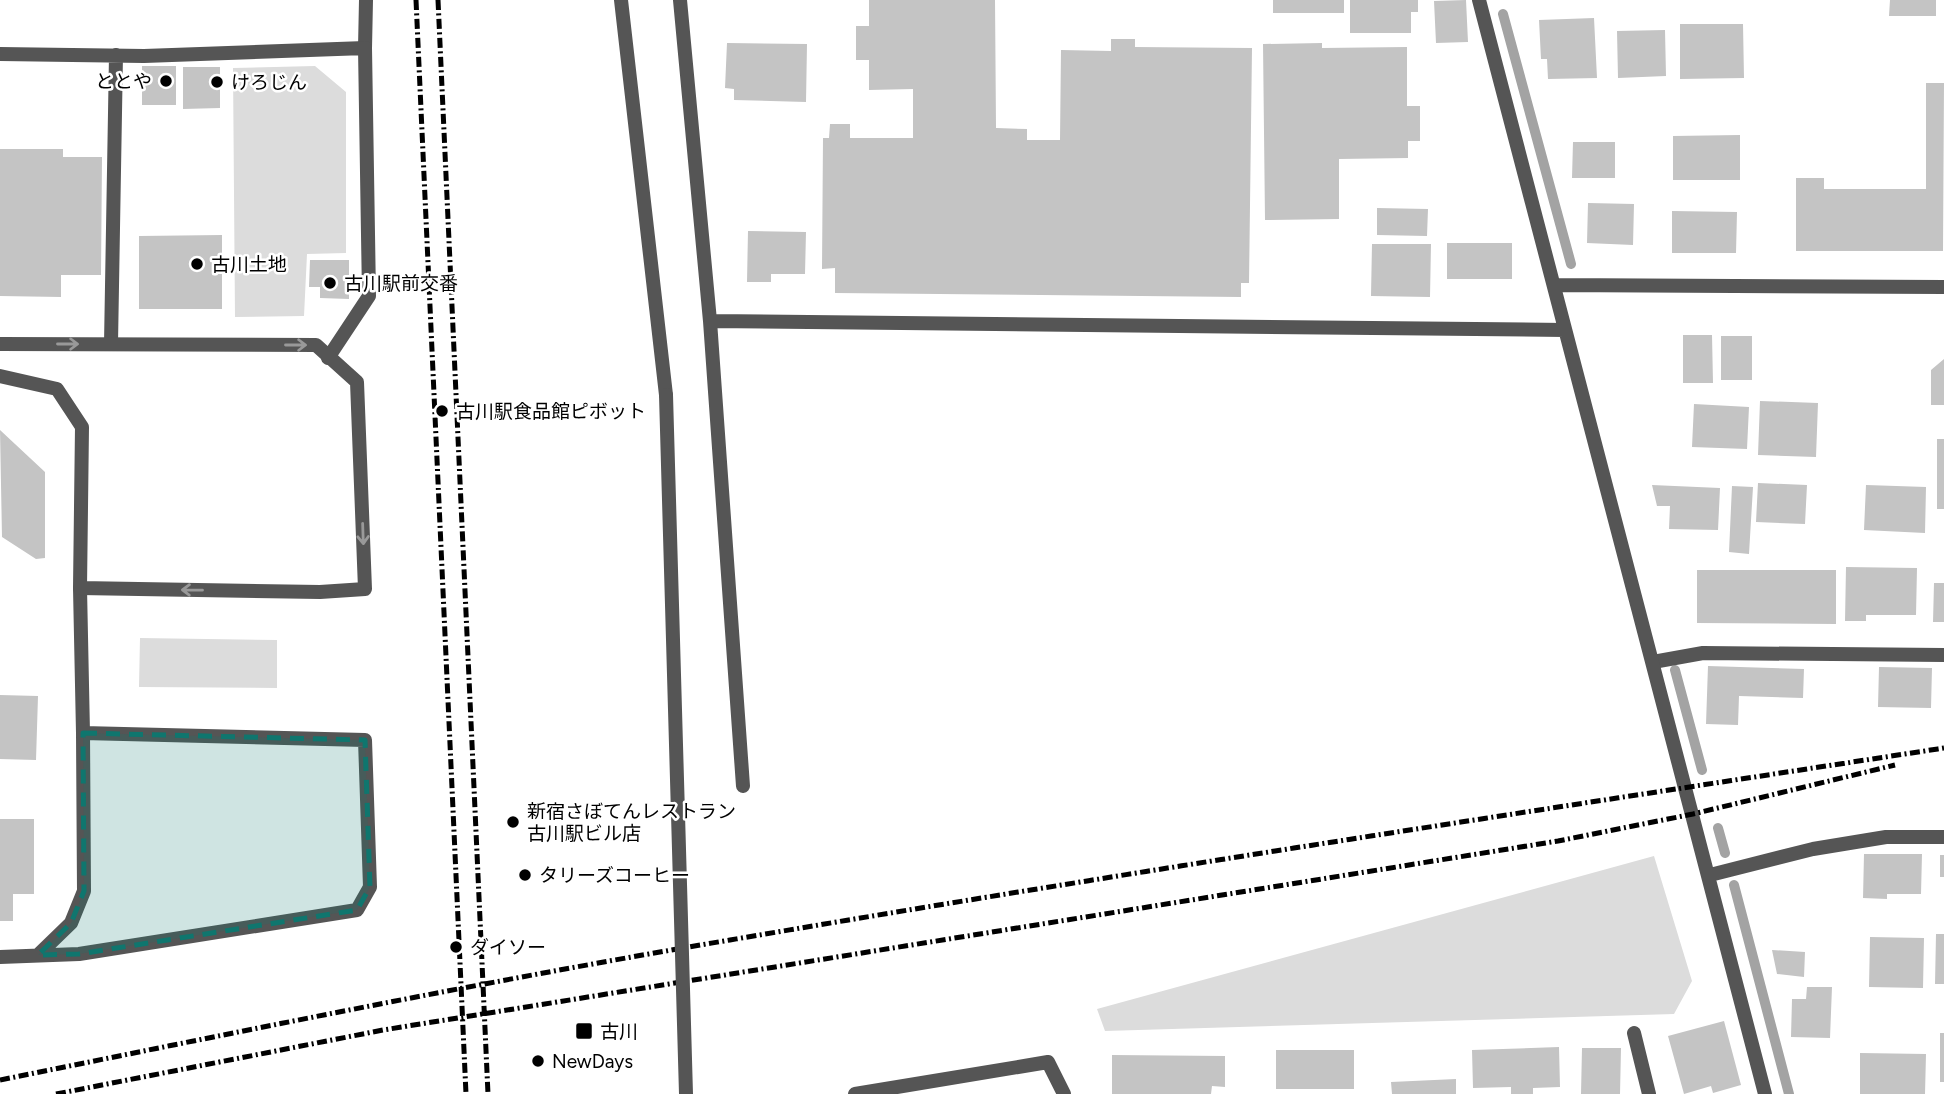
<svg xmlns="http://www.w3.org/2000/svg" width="1944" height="1094" font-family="Figtree,'Noto Sans JP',sans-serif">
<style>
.green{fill:#dcdcdc}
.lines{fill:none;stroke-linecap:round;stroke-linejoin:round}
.stream{stroke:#a3a3a3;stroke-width:10}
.building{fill:#c4c4c4}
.service{stroke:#555;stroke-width:14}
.minor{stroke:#555;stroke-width:14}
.tertiary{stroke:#555;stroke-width:14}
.rail{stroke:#000;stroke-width:5;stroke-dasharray:10 3.5 2 3.5;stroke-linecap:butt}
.tertiary-bridge{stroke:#555;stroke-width:14}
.oneway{stroke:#999}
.marked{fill:#0f766e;fill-opacity:0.2;stroke:#0f766e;stroke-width:5;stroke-dasharray:14 9;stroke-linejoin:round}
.poi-dot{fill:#000;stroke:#fff;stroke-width:2.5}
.labels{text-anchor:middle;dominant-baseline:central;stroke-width:5;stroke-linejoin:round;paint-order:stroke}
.poi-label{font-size:19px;fill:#000;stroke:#fff;text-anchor:start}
</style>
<rect width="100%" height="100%" fill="#fff"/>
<!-- green -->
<path class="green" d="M315,66L346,92V253L307,254L304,316L235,317L233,68Z
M140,638L277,640V688L139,687Z
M1654,856L1692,981L1674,1014L1105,1031L1097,1009Z"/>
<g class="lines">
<!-- stream -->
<path class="stream" d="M1503,14L1571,264
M1675,670L1702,770
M1718,828L1725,853
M1734,885L1789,1094"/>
</g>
<!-- building -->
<path class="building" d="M869,0H995L996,128L1027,129V140H1060L1061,50L1111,51V39H1135V47L1252,48L1249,283H1241V297L835,293V268L822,269L823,138H829L830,124H850V138H913V89L869,90V60H856V26H869Z
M1273,0H1344V13H1273Z
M1350,0H1418V12H1411V33H1350Z
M1466,0L1468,42L1436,43L1434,1Z
M1890,0H1936V16H1889Z
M1594,18L1597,78L1548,79L1547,59H1541L1539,20Z
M1680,24H1743L1744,78L1680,79Z
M1665,30L1666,76L1618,78L1617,31Z
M727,43L807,44L806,102L734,100V89L725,88Z
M1322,43V48L1407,47V106H1420V141H1408V158L1339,159V219L1265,220L1263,44Z
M142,66H176V105H142Z
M183,67H220V108L183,109Z
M1926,83H1944L1943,251H1796V178H1824V189H1926Z
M1740,135V180H1673V136Z
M1573,142H1615V178H1572Z
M0,149H63V157H102L101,275H61V297L0,296Z
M1588,203L1634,204L1633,245L1587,243Z
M1377,208L1428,209L1427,236L1377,235Z
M1672,211L1737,212L1736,253H1672Z
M748,231L806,232L805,274H771V282H747Z
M222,235V309H139V236Z
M1447,243H1512V279H1447Z
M1372,244H1431L1430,297L1371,296Z
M310,260H349V299L320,298V287H309Z
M1683,335H1712L1713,383H1683Z
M1721,336H1752V380H1721Z
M1944,359V405H1931V370Z
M1760,401L1818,403L1816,457L1758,455Z
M1694,404L1749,407L1747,449L1692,447Z
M0,430L45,472V558L36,559L2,537Z
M1937,439H1944V509H1937Z
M1758,483L1807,485L1805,524L1756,522Z
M1652,485L1720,488L1718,530L1669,529L1670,506H1657Z
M1866,485L1926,487L1925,533L1864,530Z
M1732,486L1753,487L1749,554L1729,552Z
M1846,567L1917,568L1916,615H1866V621H1845Z
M1697,570H1836V624L1697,623Z
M1934,583H1944V622H1933Z
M1708,666L1804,669L1803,698L1739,696L1738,725L1706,724Z
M1879,667L1932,668L1931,708L1878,707Z
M0,695L38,696L36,760L0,759Z
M0,819H34V894H13V921H0Z
M1864,854H1922L1921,894H1887V899L1863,898Z
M1940,855H1944V877H1940Z
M1936,934H1944V984H1935Z
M1870,937L1924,938L1923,988L1869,987Z
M1772,950L1805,952L1804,977L1777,974Z
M1807,987H1832L1830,1038L1791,1037L1792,999H1806Z
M1724,1021L1741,1085L1713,1093L1711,1086L1684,1094L1668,1036Z
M1940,1033H1944V1082H1940Z
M1559,1047L1560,1087L1533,1088V1094H1511V1087L1473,1088L1472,1050Z
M1582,1048H1621L1620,1094H1581Z
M1276,1050H1354V1089H1276Z
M1860,1053L1926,1054L1925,1094H1860Z
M1112,1055L1225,1056V1087L1212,1086L1211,1094H1112Z
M1456,1079V1094H1392L1391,1082Z"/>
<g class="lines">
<!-- service -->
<path class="service" d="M365,48L366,0
M1653,662L1703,653L1944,655"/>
<!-- minor -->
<path class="minor" d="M680,0L710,321L743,786
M1479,0L1765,1094
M0,54L144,56L365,48L369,296L328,358
M1554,285L1944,287
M710,321L1565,330
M111,344L116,55
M80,588L83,733
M1710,875L1813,849L1886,837H1944
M0,957L79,954L357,910L370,887L365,740L83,733L84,891L71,923L38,955
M1634,1033L1649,1094"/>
<!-- tertiary -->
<path class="tertiary" d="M621,0L666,395
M0,344L316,345L357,382L365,589L320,592L80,588L82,427L57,389L0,376
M855,1094L1048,1062L1064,1094"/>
<!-- rail -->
<path class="rail" d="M416,0L466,1094
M438,0L488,1094
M0,1080C243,1031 486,981 730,940C1134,871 1539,810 1944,748
M56,1094L383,1030L1558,841L1693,814L1895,765"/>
<!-- tertiary-bridge -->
<path class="tertiary-bridge" d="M666,395L686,1094"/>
</g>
<!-- one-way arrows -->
<defs><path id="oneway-shaft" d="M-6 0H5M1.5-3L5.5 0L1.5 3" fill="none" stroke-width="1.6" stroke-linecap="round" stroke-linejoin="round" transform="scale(1.75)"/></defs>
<g class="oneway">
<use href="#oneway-shaft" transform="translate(68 344)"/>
<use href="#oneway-shaft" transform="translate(296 345)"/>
<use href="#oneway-shaft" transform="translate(363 534) rotate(88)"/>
<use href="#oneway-shaft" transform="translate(192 590) rotate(-179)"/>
</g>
<!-- marked area -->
<path class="marked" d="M83,733L365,740L370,887L357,910L79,954L38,955L71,923L84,891Z"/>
<!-- markers -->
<g class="poi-dot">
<circle cx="166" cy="81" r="7"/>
<circle cx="217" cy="82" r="7"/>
<circle cx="197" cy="264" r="7"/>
<circle cx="330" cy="283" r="7"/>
<circle cx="442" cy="411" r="7"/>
<circle cx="513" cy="822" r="7"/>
<circle cx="525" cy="875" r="7"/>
<circle cx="456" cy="947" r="7"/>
<rect x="575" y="1022" width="18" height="18" rx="3.5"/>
<circle cx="538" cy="1061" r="7"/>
</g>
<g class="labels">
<!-- poi labels -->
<g class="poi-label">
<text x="152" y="81" text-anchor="end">ととや</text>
<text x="231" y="82">けろじん</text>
<text x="211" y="264">古川土地</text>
<text x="344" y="283">古川駅前交番</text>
<text x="456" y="411">古川駅食品館ピボット</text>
<text x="527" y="811">新宿さぼてんレストラン<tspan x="527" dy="22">古川駅ビル店</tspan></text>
<text x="539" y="875">タリーズコーヒー</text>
<text x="470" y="947">ダイソー</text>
<text x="600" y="1031">古川</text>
<text x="552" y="1061">NewDays</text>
</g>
</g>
</svg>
